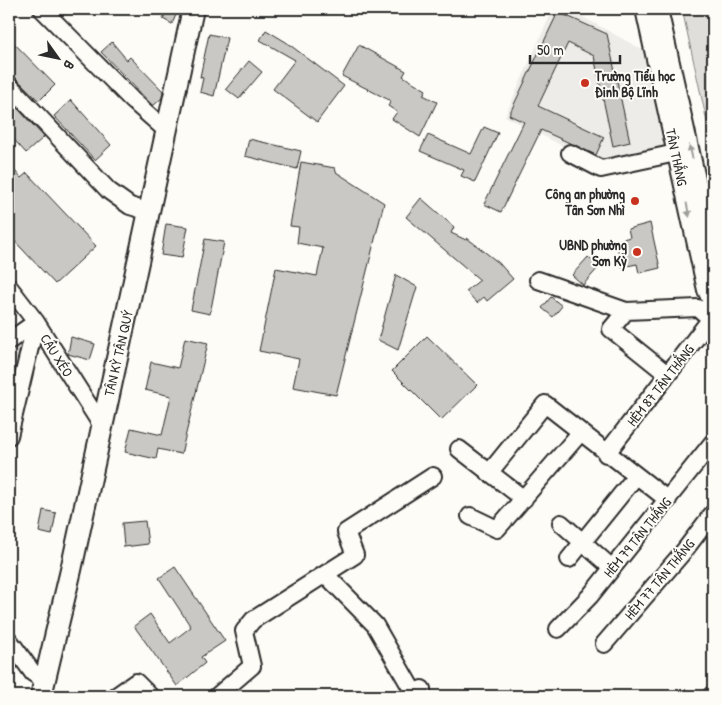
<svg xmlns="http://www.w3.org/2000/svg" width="722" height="705" font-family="'Patrick Hand',sans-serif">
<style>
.built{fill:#edece8}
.green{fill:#dfdeda;stroke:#858482}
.building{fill:#c9c8c4;stroke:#2b2b2b}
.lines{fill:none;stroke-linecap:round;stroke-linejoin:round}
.minor-casing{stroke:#2b2b2b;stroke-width:20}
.major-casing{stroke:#2b2b2b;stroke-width:24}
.minor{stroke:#fdfcf7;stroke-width:16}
.major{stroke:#fdfcf7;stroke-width:20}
.oneway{fill:#9e9e9b}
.poi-dot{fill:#c8321e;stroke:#fdfcf7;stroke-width:2}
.labels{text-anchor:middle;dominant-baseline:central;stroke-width:4;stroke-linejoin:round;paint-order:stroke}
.poi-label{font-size:14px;font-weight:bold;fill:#2b2b2b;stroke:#fdfcf7;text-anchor:end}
.street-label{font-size:14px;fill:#2b2b2b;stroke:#fdfcf7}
</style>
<rect width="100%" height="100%" fill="#fdfcf7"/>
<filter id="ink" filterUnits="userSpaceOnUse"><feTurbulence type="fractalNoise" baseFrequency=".02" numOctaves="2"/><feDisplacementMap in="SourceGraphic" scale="10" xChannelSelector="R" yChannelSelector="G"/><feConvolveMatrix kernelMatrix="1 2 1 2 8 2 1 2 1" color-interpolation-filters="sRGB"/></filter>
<g filter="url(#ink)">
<!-- built -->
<path class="built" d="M553,9H568L643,50L667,150L605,168L505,116Z"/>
<!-- green -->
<path class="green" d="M682,9H713V149Z
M20,342L25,346L9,410V348Z"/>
<!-- building -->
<path class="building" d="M167,10L176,15L172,24L163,19Z
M558,12L607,34L630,142L613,146L594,56L568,43L538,106L604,137L596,155L541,130L501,212L484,204L524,122L509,115Z
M266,30L286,42L344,86L317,122L273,89L295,60L260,40Z
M209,34L227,38L214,96L200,92L203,78L200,77Z
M9,38L55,85L39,101L16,78L9,75Z
M112,42L127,60L130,57L163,91L162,98L153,106L101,52Z
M359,45L406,71L403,76L426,90L423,95L437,102L420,137L392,119L397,112L388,106L391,101L342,76Z
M249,61L262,72L239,99L226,89Z
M9,99L44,137L26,153L9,134Z
M71,100L111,145L95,160L54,116Z
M484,127L498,133L475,182L461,176L464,170L420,151L428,135L471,154Z
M249,139L301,151L297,169L245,156Z
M301,162L335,168L336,172L384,203L336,395L293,387L299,359L259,351L276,268L317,276L323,248L297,243L299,227L290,226Z
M9,164L21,178L27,173L96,246L55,284L9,235Z
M421,198L454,227L451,233L466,240L467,238L499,263L513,279L487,301L484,297L477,303L466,291L480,280L406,217Z
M650,223L660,268L639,273L637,264L622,267L616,241L630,237L628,229Z
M166,224L188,227L182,258L161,255Z
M205,239L224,242L210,314L191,310Z
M588,257L599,267L583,285L572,275Z
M396,275L417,287L398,350L378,340Z
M551,297L562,306L553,317L542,308Z
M427,336L477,385L441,420L392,371Z
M71,337L95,344L90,360L68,354Z
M185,338L208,343L181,454L158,449L156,459L125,452L131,428L162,435L171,396L145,390L151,362L178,368Z
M43,510L56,513L52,535L39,532Z
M145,521L148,544L124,547L122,523Z
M175,567L225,641L201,657L205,663L177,686L134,626L150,614L170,643L191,627L159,578Z"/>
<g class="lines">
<defs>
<path id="minor" d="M42,9L132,100L167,131
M644,9L706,290L713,305
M659,9L713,251
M9,85L109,191L130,206L150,212
M570,153L601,169L676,153
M538,280L626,311L698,308L711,319
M9,287L36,322L102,426
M626,311L611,329L667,374
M9,341L36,322
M9,436L36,322
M459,449L524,499
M606,454L713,316
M489,473L545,404L668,500
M470,516L497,529L580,433
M561,523L612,568
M569,559L636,476
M325,574L375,625L414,693L422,689
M558,629L590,596L713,442
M9,640L33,673L44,680
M604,644L684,551L713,513
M116,696L136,682L150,696
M217,696L252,666L244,631L253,620L355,555L346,532L433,476
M711,696L713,694"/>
<path id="major" d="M41,696L71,570L193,9"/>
</defs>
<!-- minor casing -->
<use href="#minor" class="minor-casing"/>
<!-- major casing -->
<use href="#major" class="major-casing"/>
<!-- minor -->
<use href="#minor" class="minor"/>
<!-- major -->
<use href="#major" class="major"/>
</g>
<!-- one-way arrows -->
<defs><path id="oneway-solid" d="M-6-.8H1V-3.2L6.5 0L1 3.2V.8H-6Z" transform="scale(1.25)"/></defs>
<g class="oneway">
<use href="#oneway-solid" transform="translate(691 152) rotate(-103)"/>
<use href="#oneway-solid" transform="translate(688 210) rotate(78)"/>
</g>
</g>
<!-- markers -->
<g class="poi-dot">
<circle cx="585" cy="83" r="5"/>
<circle cx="635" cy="201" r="5"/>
<circle cx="637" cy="252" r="5"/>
</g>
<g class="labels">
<!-- poi labels -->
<g class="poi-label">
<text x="595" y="75" text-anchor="start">Trường Tiểu học<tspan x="595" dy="16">Đinh Bộ Lĩnh</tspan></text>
<text x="625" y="193">Công an phường<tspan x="625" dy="16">Tân Sơn Nhì</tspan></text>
<text x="627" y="244">UBND phường<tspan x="627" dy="16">Sơn Kỳ</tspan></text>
</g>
<!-- street labels -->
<g class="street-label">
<text transform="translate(677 157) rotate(78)">TÂN THẮNG</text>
<text transform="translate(118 353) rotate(-77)">TÂN KỲ TÂN QUÝ</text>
<text transform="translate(57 355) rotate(58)">CẦU XÉO</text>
<text transform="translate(660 385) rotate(-52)">HẺM 87 TÂN THẮNG</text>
<text transform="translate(637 537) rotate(-51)">HẺM 79 TÂN THẮNG</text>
<text transform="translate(659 579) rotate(-50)">HẺM 77 TÂN THẮNG</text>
</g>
</g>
<!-- margin -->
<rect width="722" height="705" fill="none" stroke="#fdfcf7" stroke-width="30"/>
<rect x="15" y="15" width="692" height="675" fill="none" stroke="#2b2b2b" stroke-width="2" filter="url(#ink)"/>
<!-- north arrow -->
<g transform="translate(58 58) rotate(123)" stroke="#fdfcf7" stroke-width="4" paint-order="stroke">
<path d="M0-4L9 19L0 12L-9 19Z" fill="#2b2b2b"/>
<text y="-8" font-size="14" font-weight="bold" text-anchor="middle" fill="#2b2b2b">B</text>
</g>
<!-- scale -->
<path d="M530 55v8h90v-8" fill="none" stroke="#2b2b2b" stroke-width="2.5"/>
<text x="537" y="55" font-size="15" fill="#2b2b2b" stroke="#fdfcf7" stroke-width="4" paint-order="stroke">50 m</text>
</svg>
